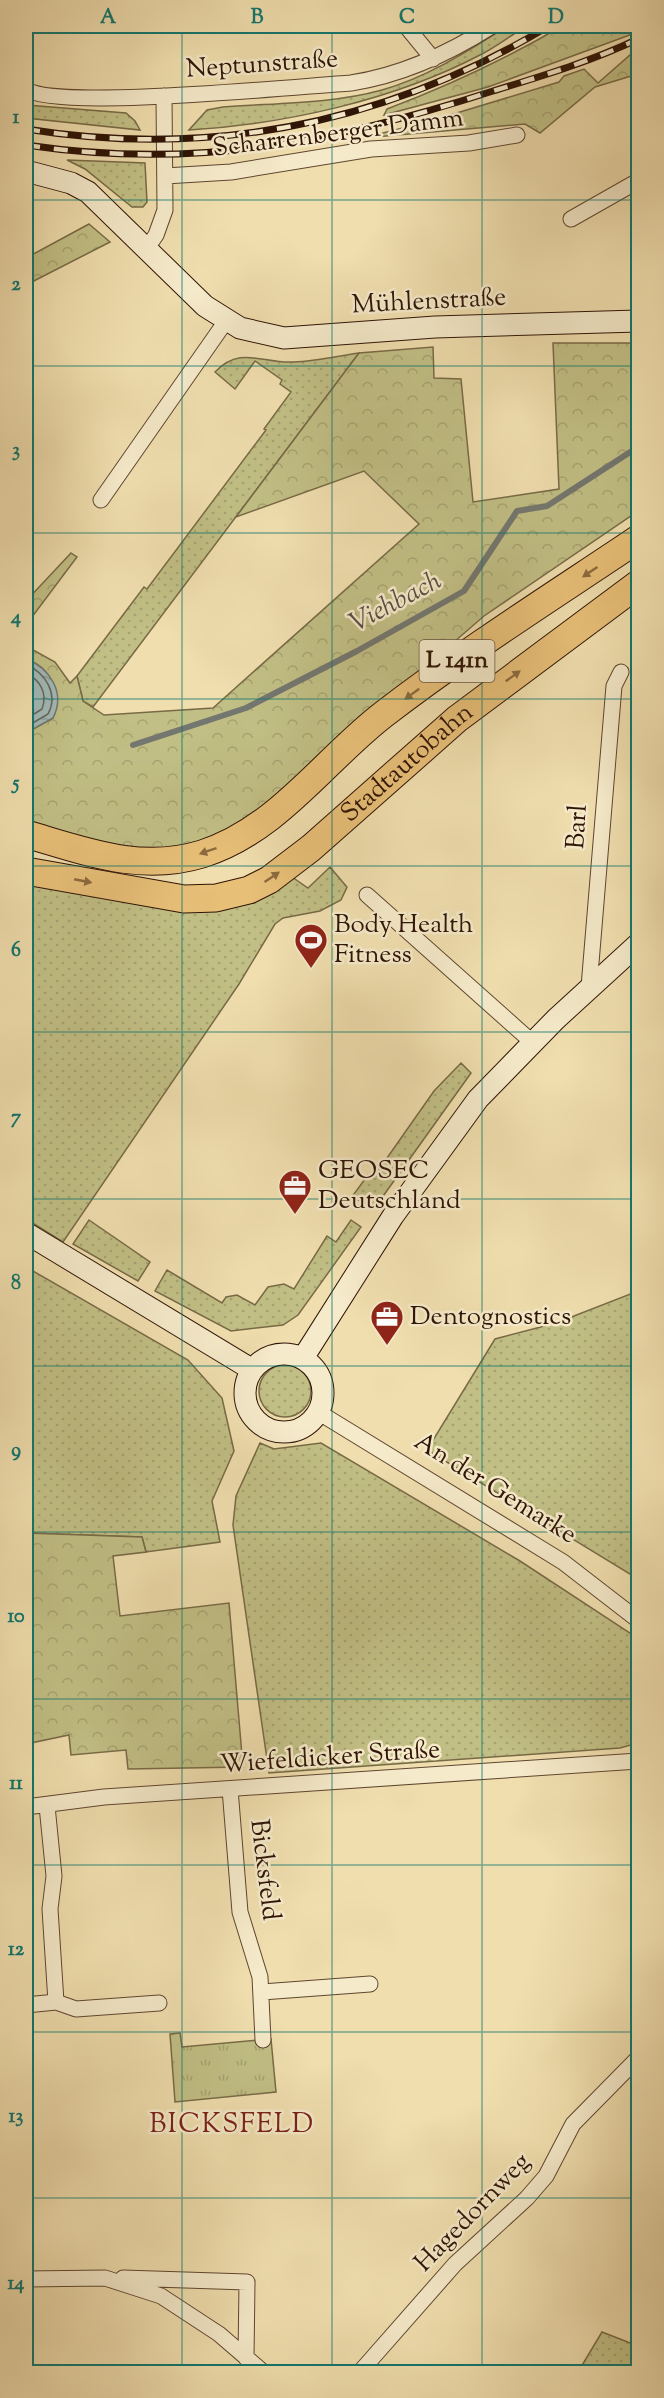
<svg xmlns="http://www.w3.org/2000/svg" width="664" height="2398" font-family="'Sorts Mill Goudy',serif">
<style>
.grass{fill:url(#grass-dots);stroke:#786a46;stroke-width:1.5}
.forest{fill:url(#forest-crowns);stroke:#786a46;stroke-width:1.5}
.park{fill:url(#park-tufts);stroke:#786a46;stroke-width:1.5}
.water{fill:url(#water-ripples);stroke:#737770;stroke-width:1.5}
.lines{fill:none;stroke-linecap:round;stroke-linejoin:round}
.shore{stroke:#68665e;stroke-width:1.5}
.stream{stroke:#737770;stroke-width:6}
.street-casing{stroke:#5f4630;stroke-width:17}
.secondary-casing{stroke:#2f1406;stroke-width:23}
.highway-casing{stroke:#2f1406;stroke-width:29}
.street{stroke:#f5eaca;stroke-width:15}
.secondary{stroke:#f5eaca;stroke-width:21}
.highway{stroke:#e8bf77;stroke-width:27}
.rail-casing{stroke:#2f1406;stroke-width:7}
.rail{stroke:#f5eaca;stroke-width:4.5;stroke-dasharray:14;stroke-linecap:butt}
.oneway{fill:#8c6a3e}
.grid{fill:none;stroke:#0f766e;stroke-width:1.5;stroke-opacity:0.55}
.labels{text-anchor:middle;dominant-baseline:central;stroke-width:5;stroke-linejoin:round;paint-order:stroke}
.shield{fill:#f5eaca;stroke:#6a5441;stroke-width:1.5}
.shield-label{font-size:24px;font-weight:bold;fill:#2f1406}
.street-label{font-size:26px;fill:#2f1406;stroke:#f5eaca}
.poi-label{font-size:26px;fill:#2f1406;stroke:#f5eaca;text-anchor:start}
.water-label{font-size:27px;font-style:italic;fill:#574e44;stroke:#f5eaca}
.neighbourhood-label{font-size:27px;letter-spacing:1.5px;fill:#7a1f14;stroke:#f5eaca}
.neatline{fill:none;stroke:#0f766e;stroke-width:2}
.grid-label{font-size:20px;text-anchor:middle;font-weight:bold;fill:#0f766e}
</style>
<defs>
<pattern id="grass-dots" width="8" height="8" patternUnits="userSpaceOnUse" patternTransform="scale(1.5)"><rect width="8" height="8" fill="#c1bf85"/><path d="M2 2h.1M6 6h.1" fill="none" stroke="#a6a371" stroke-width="1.8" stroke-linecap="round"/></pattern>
<pattern id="forest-crowns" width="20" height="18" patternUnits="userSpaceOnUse" patternTransform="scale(1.5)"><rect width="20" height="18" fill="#c1bf85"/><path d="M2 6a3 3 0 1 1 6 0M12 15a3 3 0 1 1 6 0" fill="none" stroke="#a6a371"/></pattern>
<pattern id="park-tufts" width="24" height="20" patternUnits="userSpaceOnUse" patternTransform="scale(1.5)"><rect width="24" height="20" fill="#c1bf85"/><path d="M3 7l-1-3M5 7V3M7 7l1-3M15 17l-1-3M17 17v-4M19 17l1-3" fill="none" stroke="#a6a371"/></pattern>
<pattern id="water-ripples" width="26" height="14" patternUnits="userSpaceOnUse" patternTransform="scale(1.5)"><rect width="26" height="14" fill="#a0b9b7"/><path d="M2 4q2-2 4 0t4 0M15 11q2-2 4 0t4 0" fill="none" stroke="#8a9e9c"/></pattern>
</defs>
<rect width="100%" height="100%" fill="#f0deae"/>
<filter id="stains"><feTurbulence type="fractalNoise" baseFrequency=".00333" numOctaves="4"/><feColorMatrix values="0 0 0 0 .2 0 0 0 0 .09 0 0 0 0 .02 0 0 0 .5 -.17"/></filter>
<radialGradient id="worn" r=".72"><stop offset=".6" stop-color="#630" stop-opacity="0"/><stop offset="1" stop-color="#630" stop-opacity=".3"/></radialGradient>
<!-- grass -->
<path class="grass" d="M508,26H527C511,35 496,47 480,55C394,100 286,124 189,130L207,110L223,107C276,103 331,104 382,90C428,77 468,51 508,26Z
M26,105L126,113L135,121L140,130L26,118Z
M67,160L145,163L147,202L143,207H132L85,169Z
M359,353L93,707L83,701L77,676L144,587L147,589L266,430L264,429L291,392L280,384L282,380L255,361L235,389L215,372C241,345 262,364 294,362C316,361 338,356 359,353Z
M330,867L347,887L341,900L320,911L283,918L275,924L239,984L63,1242L26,1219V880L192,910L292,877L308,888Z
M461,1063L471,1073L376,1206L351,1198L368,1175L373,1178L434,1091Z
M89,1220L150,1262L138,1281L73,1244Z
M351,1220L361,1227L298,1315L283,1325L231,1331L155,1291L167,1270L222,1303L226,1297L237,1295L255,1305L268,1287L284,1284L294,1289L327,1236L336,1242Z
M26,1267L188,1360L222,1398L234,1451L212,1501L220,1542L146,1552L142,1537L26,1533Z
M638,1291V1579L427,1450L495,1339L556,1323Z
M259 1391a26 26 0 1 1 52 0a26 26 0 1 1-52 0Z
M260,1443L274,1449L321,1443L520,1561L630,1633L638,1640V1725L631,1745L620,1748L269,1773L233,1525L236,1496Z
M602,2332L638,2346V2372H578Z"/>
<!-- forest -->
<path class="forest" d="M562,26H638V32L488,87L384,115L387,109C448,86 506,59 562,26Z
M638,48V74L595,87L540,133L525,124L363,138L427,122L559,82L564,76L584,69L598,83Z
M89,224L110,242L26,285V258Z
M553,343H638V511L484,616L249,819L204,842L151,852L98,843L26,821V733L53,718C51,689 57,670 26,659V646L55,662L70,683L77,676L83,701L104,715L213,708L419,524L364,471L236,517L359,353L433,347L434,378L461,379L473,502L559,489Z
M71,553L77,557L26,625V601Z
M26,1533L142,1537L146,1552L113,1556L120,1616L229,1603L243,1767L128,1769L126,1750L71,1755L69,1735L26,1744Z"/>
<!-- park -->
<path class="park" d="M180,2033L182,2047L271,2039L276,2092L175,2102L170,2034Z"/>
<!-- water -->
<path class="water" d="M26,659C50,668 66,693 53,718L26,733Z"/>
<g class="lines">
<!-- shore -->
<path class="shore" d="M26,665C45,672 59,694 48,714L26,727
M26,673C40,680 48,693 42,709L26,719"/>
<!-- stream -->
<path class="stream" d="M133,745L246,708L357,651L464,591L517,511L547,506L638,447"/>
<defs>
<path id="street" d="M406,26L433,59
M26,89C53,111 301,86 351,83C403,75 448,54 492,26
M165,176L231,172L371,149L469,143L517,135
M571,219L638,181
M147,248L156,235L165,210L164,96
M101,500L226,321
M367,895L532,1042
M589,987L614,686L621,672
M318,1412L563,1562L638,1620
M230,1789L240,1912L260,1977L263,2040
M47,1806L54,1876L50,1909L56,2002
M26,1807L104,1797L638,1761
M262,1992L370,1984
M26,2005L56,2002L76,2009L159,2003
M123,2278L247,2282L246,2358
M26,2279L105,2278L161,2296L219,2334L263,2372
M360,2372L455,2264L527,2198L546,2176L573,2124L638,2058"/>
<path id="secondary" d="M26,171L71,183L88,192L205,306L240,328L284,338L435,327L638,321
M26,1233L251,1369
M245 1393a39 39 0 1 1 78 0a39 39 0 1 1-78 0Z
M303,1358L393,1216L478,1099L556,1019L638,944"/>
<g id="highway">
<path d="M26,834C85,851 140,873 202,854C278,830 324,760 384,714C466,651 553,596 638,539"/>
<path id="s1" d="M26,871L184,899L216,898L249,890L269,880L311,848L457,719L638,584"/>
</g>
</defs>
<!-- street casing -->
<use href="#street" class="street-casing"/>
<!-- secondary casing -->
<use href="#secondary" class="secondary-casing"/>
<!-- highway casing -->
<use href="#highway" class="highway-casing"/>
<!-- street -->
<use href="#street" class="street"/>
<!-- secondary -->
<use href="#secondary" class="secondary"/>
<!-- highway -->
<use href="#highway" class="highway"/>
<defs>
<path id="rail" d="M26,129C213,159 387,123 549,26
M26,145C195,170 332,143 493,91C542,76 592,61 638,39"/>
</defs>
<!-- rail casing -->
<use href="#rail" class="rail-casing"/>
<!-- rail -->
<use href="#rail" class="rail"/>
</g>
<!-- one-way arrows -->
<defs><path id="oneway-solid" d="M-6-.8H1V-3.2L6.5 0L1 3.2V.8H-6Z" transform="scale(1.5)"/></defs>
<g class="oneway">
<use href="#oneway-solid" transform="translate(590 572) rotate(146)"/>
<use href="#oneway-solid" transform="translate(513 676) rotate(-36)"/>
<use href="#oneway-solid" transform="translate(412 694) rotate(144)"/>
<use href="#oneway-solid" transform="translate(208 851) rotate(161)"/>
<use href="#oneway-solid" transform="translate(272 877) rotate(-34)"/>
<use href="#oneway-solid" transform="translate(83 881) rotate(11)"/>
</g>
<!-- grid -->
<path class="grid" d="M182,26V2372M332,26V2372M482,26V2372M26,200H638M26,366H638M26,533H638M26,699H638M26,866H638M26,1032H638M26,1199H638M26,1366H638M26,1532H638M26,1699H638M26,1865H638M26,2032H638M26,2198H638"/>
<!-- icons -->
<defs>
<symbol id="stadium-pin" viewBox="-11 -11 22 30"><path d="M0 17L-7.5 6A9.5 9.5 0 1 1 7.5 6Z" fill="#8f2418" stroke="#f5eaca"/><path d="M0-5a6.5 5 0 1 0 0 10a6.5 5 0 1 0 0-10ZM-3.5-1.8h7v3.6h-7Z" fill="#fff"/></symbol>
<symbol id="office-pin" viewBox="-11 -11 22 30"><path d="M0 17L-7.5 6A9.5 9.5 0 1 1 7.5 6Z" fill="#8f2418" stroke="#f5eaca"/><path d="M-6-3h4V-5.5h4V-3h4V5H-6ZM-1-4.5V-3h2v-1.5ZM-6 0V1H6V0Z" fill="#fff"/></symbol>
</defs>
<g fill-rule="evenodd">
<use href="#stadium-pin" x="292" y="921" width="38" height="52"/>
<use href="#office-pin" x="276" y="1167" width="38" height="52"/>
<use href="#office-pin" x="368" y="1298" width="38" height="52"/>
</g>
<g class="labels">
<!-- shield labels -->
<rect class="shield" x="419.5" y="640" width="75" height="42" rx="4.5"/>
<g class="shield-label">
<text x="457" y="661">L 141n</text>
</g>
<!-- street labels -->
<g class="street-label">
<text transform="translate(262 65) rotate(-4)">Neptunstraße</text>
<text transform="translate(338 134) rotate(-7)">Scharrenberger Damm</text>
<text transform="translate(429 302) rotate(-3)">Mühlenstraße</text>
<text stroke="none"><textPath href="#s1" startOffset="430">Stadtautobahn</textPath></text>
<text transform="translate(578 827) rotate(-86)">Barl</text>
<text transform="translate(495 1489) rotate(32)">An der Gemarke</text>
<text transform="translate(330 1758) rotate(-4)">Wiefeldicker Straße</text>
<text transform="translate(264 1870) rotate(83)">Bicksfeld</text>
<text transform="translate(473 2213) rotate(-46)">Hagedornweg</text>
</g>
<!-- poi labels -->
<g class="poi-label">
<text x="334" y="925">Body Health<tspan x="334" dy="30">Fitness</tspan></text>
<text x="318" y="1171">GEOSEC<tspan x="318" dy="30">Deutschland</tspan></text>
<text x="410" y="1317">Dentognostics</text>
</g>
<!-- water labels -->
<g class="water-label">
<text transform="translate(396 603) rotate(-28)">Viehbach</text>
</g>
<!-- neighbourhood labels -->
<g class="neighbourhood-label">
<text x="232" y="2125">BICKSFELD</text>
</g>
</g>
<!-- margin -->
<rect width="664" height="2398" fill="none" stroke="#f0deae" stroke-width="66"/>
<rect x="33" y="33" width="598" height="2332" class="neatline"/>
<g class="grid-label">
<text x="108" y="23">A</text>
<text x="257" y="23">B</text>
<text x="407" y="23">C</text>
<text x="556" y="23">D</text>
<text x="16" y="123">1</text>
<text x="16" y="290">2</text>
<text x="16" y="456">3</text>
<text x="16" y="623">4</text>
<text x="16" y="789">5</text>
<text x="16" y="956">6</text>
<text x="16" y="1123">7</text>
<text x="16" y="1289">8</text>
<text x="16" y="1456">9</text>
<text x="16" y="1622">10</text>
<text x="16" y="1789">11</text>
<text x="16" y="1955">12</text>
<text x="16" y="2122">13</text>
<text x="16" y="2289">14</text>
</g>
<rect width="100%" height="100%" filter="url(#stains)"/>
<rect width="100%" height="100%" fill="url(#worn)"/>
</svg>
